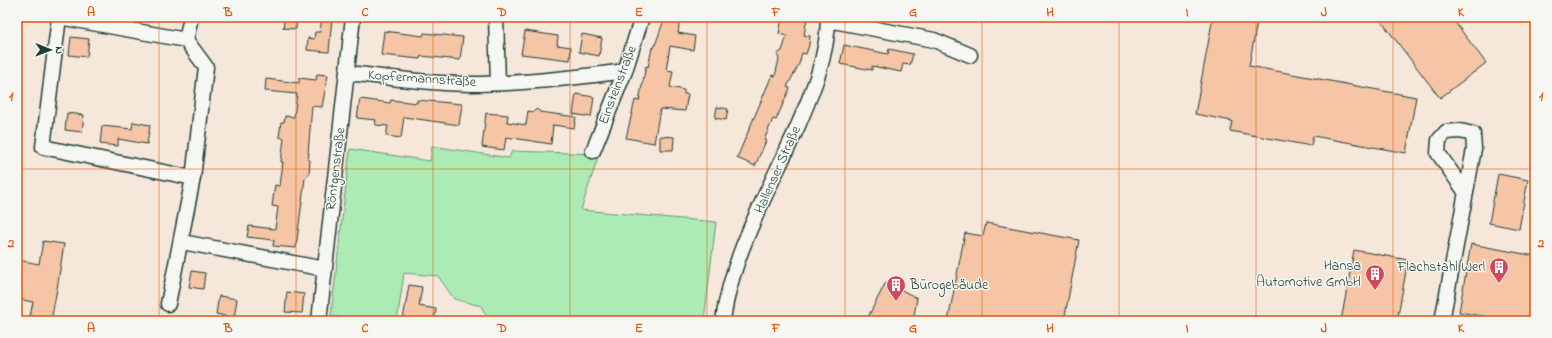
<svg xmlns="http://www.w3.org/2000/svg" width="1552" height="338" font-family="'Indie Flower',sans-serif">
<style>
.green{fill:#acecb4;stroke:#669474}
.building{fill:#f6c5a6;stroke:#1f3d34}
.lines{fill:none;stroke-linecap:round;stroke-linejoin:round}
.street-casing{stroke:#1f3d34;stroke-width:17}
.street{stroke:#f6f6f2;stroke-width:14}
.grid{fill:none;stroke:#de580e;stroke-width:1;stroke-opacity:0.55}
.labels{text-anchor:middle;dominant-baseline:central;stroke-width:3;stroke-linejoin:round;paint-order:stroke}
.street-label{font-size:14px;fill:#1f3d34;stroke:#f6f6f2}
.poi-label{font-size:14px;fill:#1f3d34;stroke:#f6f6f2;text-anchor:end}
.neatline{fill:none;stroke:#de580e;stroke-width:1.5}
.grid-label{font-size:13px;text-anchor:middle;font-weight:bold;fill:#de580e}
</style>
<rect width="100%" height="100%" fill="#f6e7db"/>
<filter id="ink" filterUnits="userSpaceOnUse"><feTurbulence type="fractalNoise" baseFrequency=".025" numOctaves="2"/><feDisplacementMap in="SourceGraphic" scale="8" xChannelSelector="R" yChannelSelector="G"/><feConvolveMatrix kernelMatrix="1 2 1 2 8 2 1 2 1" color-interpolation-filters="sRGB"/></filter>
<g filter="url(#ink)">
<!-- green -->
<path class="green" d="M432,146L509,158L512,151L599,154L581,210L716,222L704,321H489L481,306L454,299L438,276L404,273L397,321H368L331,316L350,149L430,161Z"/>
<!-- building -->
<path class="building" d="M285,17H297L296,29L283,28Z
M322,17H332L329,52L307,50L308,38L314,39L315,32H320Z
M665,17H680L678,33L695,36L693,50L670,46L666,70L673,71L670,87L684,90V94H688L685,111L660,109L654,143L626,138L635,100L639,101L646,66L648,67L652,48H654Z
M782,17L807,18L804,35L810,36L809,45L806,54L802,53L799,64L787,87L790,88L776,120L773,119L764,140L766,141L755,166L737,158L772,75L775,76L779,59L777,54L782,51L787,36L779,34Z
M1213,17H1258L1249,66L1416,97L1406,153L1313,136L1311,146L1230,131L1232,121L1195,114Z
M1378,17H1451L1486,63L1440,98Z
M384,31L423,36L424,33L463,37L460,60L421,56L420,59L381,55Z
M525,31L558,36L557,45L571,47L570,60L521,54Z
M582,34L602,38L599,56L579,52Z
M71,37L89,39L87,57L69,55Z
M844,45L888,54L889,49L913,54L910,65L903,64L901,72L872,66V70L840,64Z
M317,74L328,75L322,107L312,106L308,153H309L308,160H310L309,175L305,178L296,248L273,246L274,240L247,237L249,226L275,229L278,207L272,206L275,185L280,186L283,162H281L284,138L279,137L281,122H284L285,116L294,117L297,94L265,91L266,79L299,83V78L316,80Z
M576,94L594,97L591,117L573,114Z
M360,99L390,103L391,100L417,103V100L462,104L459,125L404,117L401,138L386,136L388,126L375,125L376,120L357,118Z
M717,107L728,109L726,120L715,118Z
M537,109L540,112L576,117L574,128L553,125L551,144L506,137L504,150L482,147L486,113L508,115L507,122L526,125L528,111L533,112Z
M67,113L84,115L82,132L65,130Z
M133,122L150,125L147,144L118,139V146L100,144L102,126L132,129Z
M660,136L674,137L673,150H660Z
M1498,174L1528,180L1519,229L1489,223Z
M986,223L1079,240L1064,321H948L965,233L983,236Z
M43,241L64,244L57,289L51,321H29L33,302L17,299V260L39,264Z
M1471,244L1535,256V321H1487V317L1459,312Z
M1354,250L1408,260L1397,321H1341Z
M192,271L205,273L203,289L189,287Z
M886,282L917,298L913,321H866Z
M409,285L422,287L419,306L436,309L434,321L403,319Z
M287,292L304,294L302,313L285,312Z
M219,296L237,299L234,318L216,314Z"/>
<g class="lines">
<defs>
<path id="street" d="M496,17L498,83
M828,20L934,40L970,55
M186,40L59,17L43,147L193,178
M347,73C388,77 429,84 471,84C522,84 574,78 625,71
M593,151L625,71L642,17
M182,242L325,269
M168,304L193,178L206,67L186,40L191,17
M319,321L353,17
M723,321C731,255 770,188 797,128C812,93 828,56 828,17
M1442,321L1474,149L1473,134L1460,131L1446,132L1439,140L1438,153L1466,193"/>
</defs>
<!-- street casing -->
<use href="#street" class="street-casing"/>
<!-- street -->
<use href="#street" class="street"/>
</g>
</g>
<!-- grid -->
<path class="grid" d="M159,17V321M296,17V321M433,17V321M570,17V321M707,17V321M845,17V321M982,17V321M1119,17V321M1256,17V321M1393,17V321M17,169H1535"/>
<!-- icons -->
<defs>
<symbol id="building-pin" viewBox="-11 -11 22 30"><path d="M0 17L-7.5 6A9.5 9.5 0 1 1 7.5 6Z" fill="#d1495b" stroke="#f6f6f2"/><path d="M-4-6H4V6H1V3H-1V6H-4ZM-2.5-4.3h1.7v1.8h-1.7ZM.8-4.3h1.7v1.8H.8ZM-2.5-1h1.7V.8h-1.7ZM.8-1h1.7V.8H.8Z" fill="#fff"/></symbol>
</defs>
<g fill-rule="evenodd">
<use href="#building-pin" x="1488" y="256" width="22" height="30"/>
<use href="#building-pin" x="1364" y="263" width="22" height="30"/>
<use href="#building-pin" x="885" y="274" width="22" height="30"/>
</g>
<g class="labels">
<!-- street labels -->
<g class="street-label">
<text transform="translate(422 79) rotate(4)">Kopfermannstraße</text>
<text transform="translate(618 85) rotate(-69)">Einsteinstraße</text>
<text transform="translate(336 169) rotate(-83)">Röntgenstraße</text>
<text transform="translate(778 170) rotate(-66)">Hallenser Straße</text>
</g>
<!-- poi labels -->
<g class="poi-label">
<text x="1361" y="266">Hansa<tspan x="1361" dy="16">Automotive GmbH</tspan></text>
<text x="1485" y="267">Flachstahl Werl</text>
<text x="910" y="285" text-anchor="start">Bürogebäude</text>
</g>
</g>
<!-- margin -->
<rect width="1552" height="338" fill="none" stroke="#f6f6f2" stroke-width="44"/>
<!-- north arrow -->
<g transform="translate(50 50) rotate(91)" stroke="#f6f6f2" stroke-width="3" paint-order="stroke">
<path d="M0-3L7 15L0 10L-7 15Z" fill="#1f3d34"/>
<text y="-6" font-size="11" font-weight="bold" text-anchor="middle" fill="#1f3d34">N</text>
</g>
<rect x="22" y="22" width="1508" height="294" class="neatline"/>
<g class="grid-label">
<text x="91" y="16">A</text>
<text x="228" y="16">B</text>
<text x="365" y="16">C</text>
<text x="502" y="16">D</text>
<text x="639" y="16">E</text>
<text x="776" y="16">F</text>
<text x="913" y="16">G</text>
<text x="1050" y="16">H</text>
<text x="1187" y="16">I</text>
<text x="1324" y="16">J</text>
<text x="1461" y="16">K</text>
<text x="11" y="100">1</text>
<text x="1541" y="100">1</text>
<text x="11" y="247">2</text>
<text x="1541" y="247">2</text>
<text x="91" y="332">A</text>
<text x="228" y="332">B</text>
<text x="365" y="332">C</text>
<text x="502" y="332">D</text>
<text x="639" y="332">E</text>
<text x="776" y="332">F</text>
<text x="913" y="332">G</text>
<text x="1050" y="332">H</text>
<text x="1187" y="332">I</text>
<text x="1324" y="332">J</text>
<text x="1461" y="332">K</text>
</g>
</svg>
